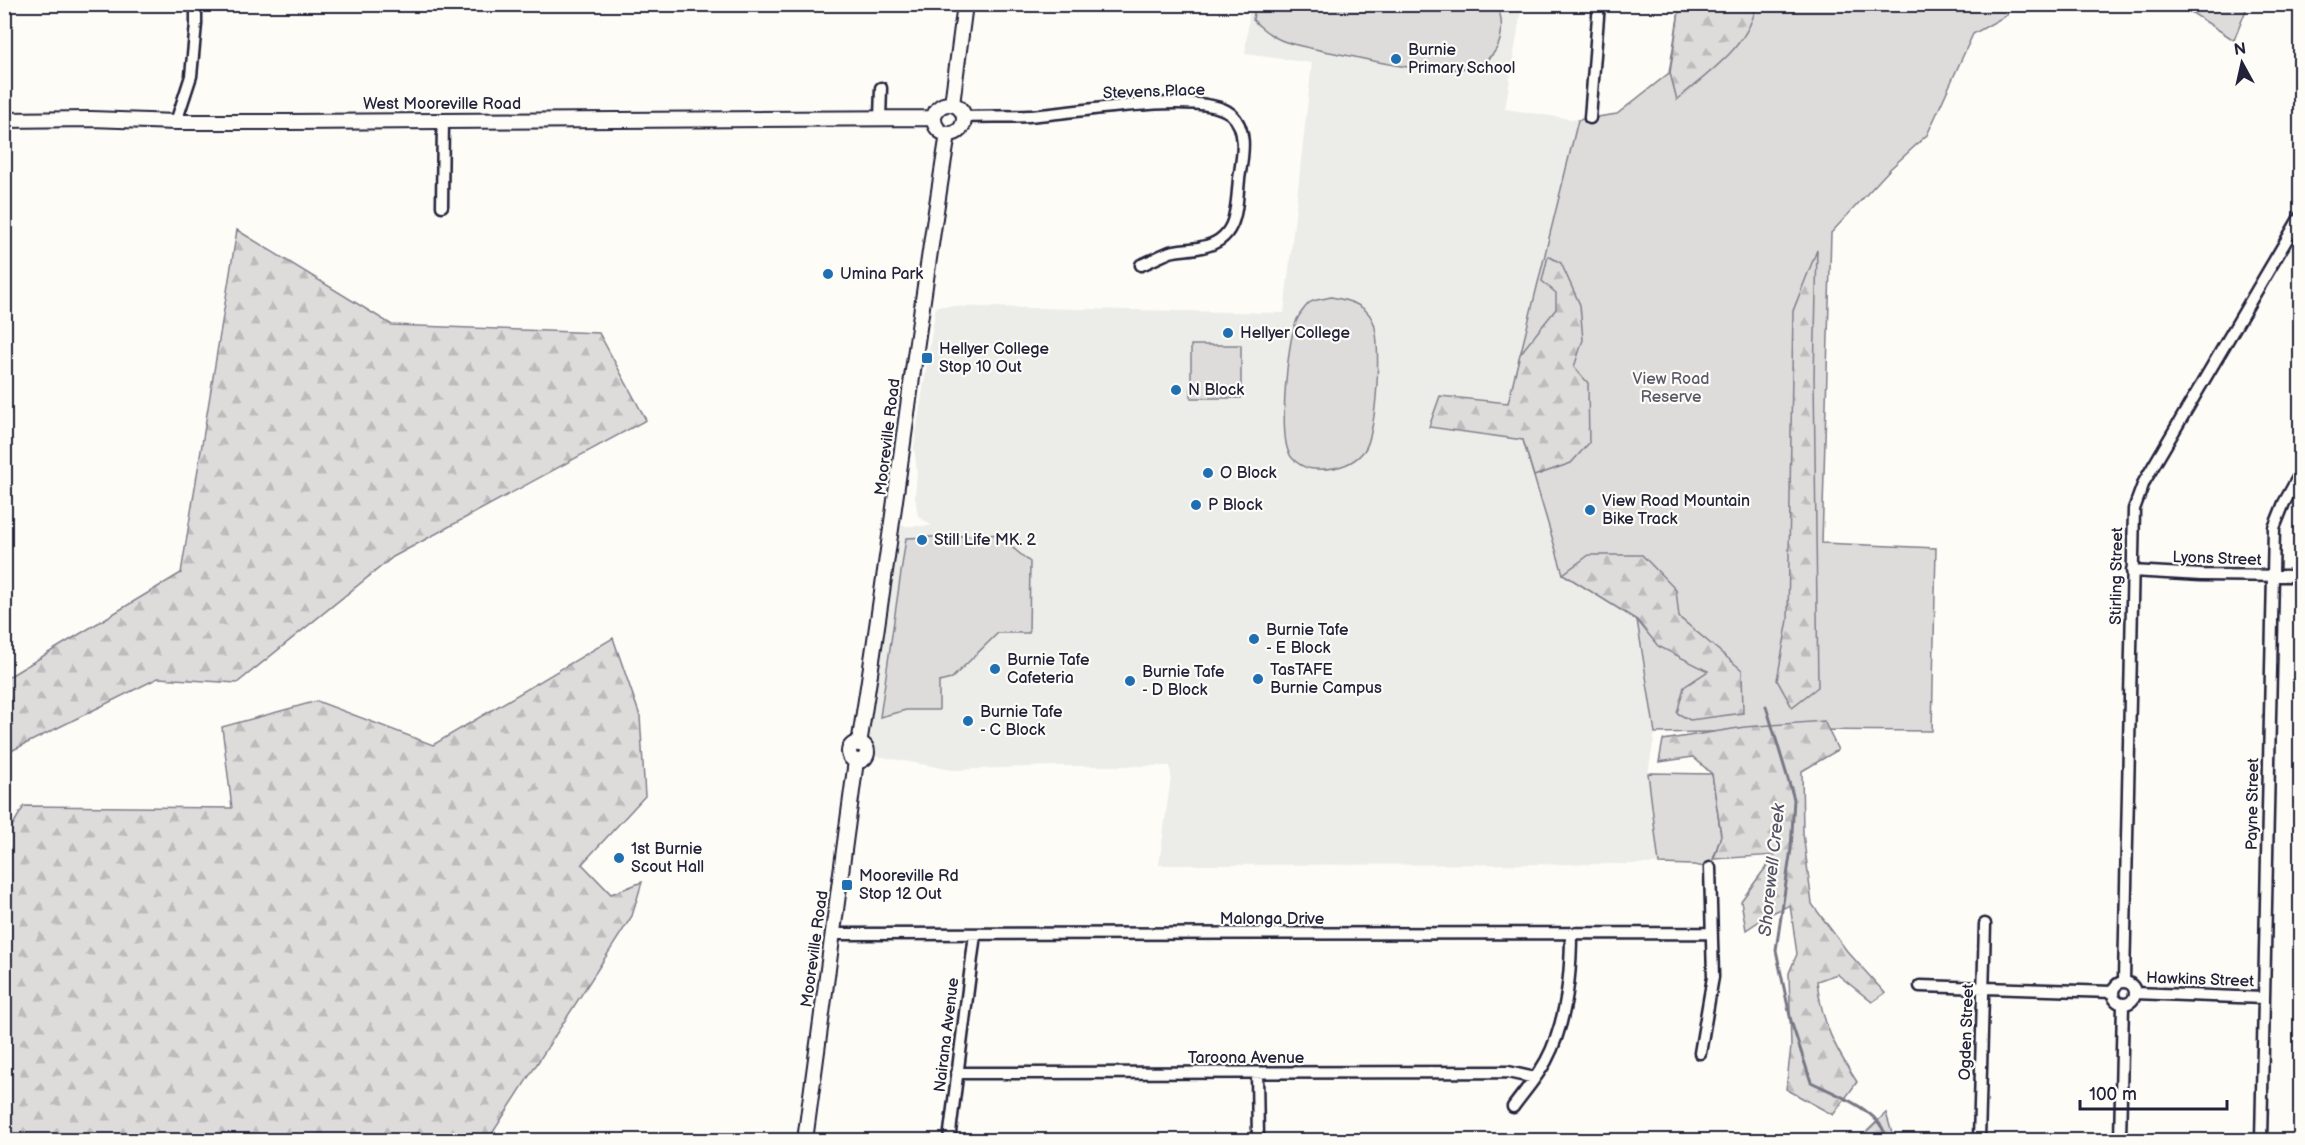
<svg xmlns="http://www.w3.org/2000/svg" width="2305" height="1145" font-family="'Balsamiq Sans',sans-serif">
<style>
.built{fill:#ecece9}
.green{fill:#dddcdb;stroke:#807f8b;stroke-width:1.5}
.forest{fill:url(#forest-firs);stroke:#807f8b;stroke-width:1.5}
.wetland{fill:url(#wetland-marsh);stroke:#807f8b;stroke-width:1.5}
.lines{fill:none;stroke-linecap:round;stroke-linejoin:round}
.stream{stroke:#787885;stroke-width:3}
.minor-casing{stroke:#22223b;stroke-width:15}
.major-casing{stroke:#22223b;stroke-width:18}
.minor{stroke:#fdfcf7;stroke-width:10}
.major{stroke:#fdfcf7;stroke-width:14}
.poi-dot{fill:#1f6fb2;stroke:#fdfcf7;stroke-width:2}
.labels{text-anchor:middle;dominant-baseline:central;stroke-width:4.5;stroke-linejoin:round;paint-order:stroke}
.poi-label{font-size:16px;fill:#22223b;stroke:#fdfcf7;text-anchor:start}
.street-label{font-size:16px;fill:#22223b;stroke:#fdfcf7}
.park-label{font-size:16px;fill:#5a5a6b;stroke:#fdfcf7}
.water-label{font-size:18px;font-style:italic;fill:#545466;stroke:#fdfcf7}
</style>
<defs>
<pattern id="forest-firs" width="22" height="20" patternUnits="userSpaceOnUse" patternTransform="scale(1.5)"><rect width="22" height="20" fill="#dddcdb"/><path d="M5 1l3.5 6h-7zM16 11l3.5 6h-7z" fill="#bdbcbd"/></pattern>
<pattern id="wetland-marsh" width="20" height="14" patternUnits="userSpaceOnUse" patternTransform="scale(1.5)"><rect width="20" height="14" fill="#dddcdb"/><path d="M1 5h8M5 5V1M11 12h8M15 12V8" fill="none" stroke="#bdbcbd"/></pattern>
</defs>
<rect width="100%" height="100%" fill="#fdfcf7"/>
<filter id="ink" filterUnits="userSpaceOnUse"><feTurbulence type="fractalNoise" baseFrequency=".0167" numOctaves="2"/><feDisplacementMap in="SourceGraphic" scale="12" xChannelSelector="R" yChannelSelector="G"/><feConvolveMatrix kernelMatrix="1 2 1 2 8 2 1 2 1" color-interpolation-filters="sRGB"/></filter>
<g filter="url(#ink)">
<!-- built -->
<path class="built" d="M1250,5H1522L1505,109L1578,120L1520,354L1521,433L1563,574L1637,620L1655,733L1648,773L1659,864L1159,865L1171,777L1170,766H1053L953,770L866,754L865,747L861,744L893,526H932L918,516L915,497L917,471L914,446L936,306L1284,313L1312,63L1245,54Z"/>
<!-- green -->
<path class="green" d="M1497,5C1502,17 1503,27 1500,40C1487,92 1380,62 1345,55C1326,51 1305,48 1286,42C1273,38 1262,29 1253,20L1255,5Z
M1680,5H2008L2007,15L1973,34L1927,135L1890,169L1831,233L1822,543L1936,548L1932,731L1809,730L1655,733L1637,620L1563,574L1521,433L1504,421L1578,120L1617,114L1669,73Z
M2180,5H2248L2234,40Z
M1331,297C1347,300 1366,304 1373,321C1382,341 1377,435 1364,451C1352,466 1334,470 1315,469C1305,469 1293,462 1289,453C1279,433 1287,343 1296,322C1298,316 1305,307 1309,303C1314,299 1325,299 1331,297Z
M1191,345H1241V398H1191Z
M1007,534L1013,548L1030,562L1029,633H998L951,679L939,682V710H906L880,717L906,538Z
M1648,773L1712,774L1721,836L1710,868L1694,865L1659,864Z"/>
<!-- forest -->
<path class="forest" d="M1680,5H1756C1750,46 1707,73 1677,100L1670,73Z
M237,230L392,325L599,333L646,420L393,557L237,683L158,678L5,754V679L181,573Z
M1817,250L1814,377L1818,687L1792,707L1777,680L1788,620L1793,311Z
M1548,256L1561,263L1580,305L1583,340L1574,367L1588,383L1589,443L1571,463L1534,476L1523,440L1429,427L1440,396L1508,403L1520,354L1556,309V293L1542,281Z
M1589,555H1642L1676,590L1679,617L1742,670L1743,713L1690,720L1677,713L1684,687L1708,671L1658,646L1637,620L1563,574Z
M613,638L640,716L645,796L582,864L611,894L642,882L632,916L488,1140H5V838L24,806L232,808L222,727L317,701L433,745Z
M1824,721L1838,750L1802,771L1803,833L1812,904L1847,951L1885,993L1872,1002L1837,974L1817,981C1822,1024 1834,1046 1857,1082L1833,1115L1786,1089L1791,1047L1789,973L1797,954L1790,905L1770,914L1746,930L1741,901L1775,855L1714,859L1721,835L1712,774L1693,757L1659,762L1663,740L1745,727Z"/>
<!-- wetland -->
<path class="wetland" d="M1886,1113L1894,1140H1863L1864,1134Z"/>
<g class="lines">
<!-- stream -->
<path class="stream" d="M1766,706L1794,799L1791,849L1776,950L1791,1021L1811,1082C1833,1093 1885,1112 1886,1140"/>
<defs>
<path id="minor" d="M964,117C985,116 1007,117 1028,116C1068,114 1203,89 1231,114C1249,130 1242,158 1239,179C1236,209 1238,240 1202,247C1191,250 1180,249 1170,252C1160,256 1151,261 1141,265
M1590,118L1599,4
M880,119L881,88
M176,122L191,76L196,24V4
M442,206L443,120
M2132,571L2201,575L2300,576
M833,934L1711,933
M2124,981L2134,509L2144,482L2300,217
M2113 993a11 11 0 1 1 22 0a11 11 0 1 1-22 0Z
M1920,986L2112,992
M2135,993L2263,998
M1700,1053L1713,977L1710,868
M957,1073L1508,1072L1535,1078
M1257,1074L1258,1140
M1513,1107C1524,1092 1537,1077 1546,1061C1566,1024 1571,975 1571,933
M949,1140L975,934
M1979,1140L1985,924
M2120,1140L2123,1004
M2261,1140L2274,528L2284,503L2300,474"/>
<path id="major" d="M952,104L965,4
M934 119a15 15 0 1 1 30 0a15 15 0 1 1-30 0Z
M4,120L91,119L176,122H287L934,118
M849 752a9 9 0 1 1 18 0a9 9 0 1 1-18 0Z
M859,744C892,541 915,337 948,134
M805,1140L856,761"/>
</defs>
<!-- minor casing -->
<use href="#minor" class="minor-casing"/>
<!-- major casing -->
<use href="#major" class="major-casing"/>
<!-- minor -->
<use href="#minor" class="minor"/>
<!-- major -->
<use href="#major" class="major"/>
</g>
</g>
<!-- markers -->
<g class="poi-dot">
<circle cx="1396" cy="59" r="6"/>
<circle cx="828" cy="274" r="6"/>
<circle cx="1228" cy="333" r="6"/>
<rect x="921" y="352" width="12" height="12" rx="3"/>
<circle cx="1176" cy="390" r="6"/>
<circle cx="1208" cy="473" r="6"/>
<circle cx="1196" cy="505" r="6"/>
<circle cx="1590" cy="510" r="6"/>
<circle cx="922" cy="540" r="6"/>
<circle cx="1254" cy="639" r="6"/>
<circle cx="995" cy="669" r="6"/>
<circle cx="1258" cy="679" r="6"/>
<circle cx="1130" cy="681" r="6"/>
<circle cx="968" cy="721" r="6"/>
<circle cx="619" cy="858" r="6"/>
<rect x="841" y="879" width="12" height="12" rx="3"/>
</g>
<g class="labels">
<!-- poi labels -->
<g class="poi-label">
<text x="1408" y="50">Burnie<tspan x="1408" dy="18">Primary School</tspan></text>
<text x="840" y="274">Umina Park</text>
<text x="1240" y="333">Hellyer College</text>
<text x="939" y="349">Hellyer College<tspan x="939" dy="18">Stop 10 Out</tspan></text>
<text x="1188" y="390">N Block</text>
<text x="1220" y="473">O Block</text>
<text x="1602" y="501">View Road Mountain<tspan x="1602" dy="18">Bike Track</tspan></text>
<text x="1208" y="505">P Block</text>
<text x="934" y="540">Still Life MK. 2</text>
<text x="1266" y="630">Burnie Tafe<tspan x="1266" dy="18">- E Block</tspan></text>
<text x="1007" y="660">Burnie Tafe<tspan x="1007" dy="18">Cafeteria</tspan></text>
<text x="1270" y="670">TasTAFE<tspan x="1270" dy="18">Burnie Campus</tspan></text>
<text x="1142" y="672">Burnie Tafe<tspan x="1142" dy="18">- D Block</tspan></text>
<text x="980" y="712">Burnie Tafe<tspan x="980" dy="18">- C Block</tspan></text>
<text x="631" y="849">1st Burnie<tspan x="631" dy="18">Scout Hall</tspan></text>
<text x="859" y="876">Mooreville Rd<tspan x="859" dy="18">Stop 12 Out</tspan></text>
</g>
<!-- street labels -->
<g class="street-label">
<text transform="translate(1154 92) rotate(-2)">Stevens Place</text>
<text x="442" y="104">West Mooreville Road</text>
<text transform="translate(888 437) rotate(-83)">Mooreville Road</text>
<text transform="translate(2217 559) rotate(2)">Lyons Street</text>
<text transform="translate(2117 576) rotate(-89)">Stirling Street</text>
<text transform="translate(2253 804) rotate(-89)">Payne Street</text>
<text x="1272" y="919">Malonga Drive</text>
<text transform="translate(815 949) rotate(-82)">Mooreville Road</text>
<text transform="translate(2200 980) rotate(2)">Hawkins Street</text>
<text transform="translate(1967 1032) rotate(-88)">Ogden Street</text>
<text transform="translate(947 1035) rotate(-83)">Nairana Avenue</text>
<text x="1246" y="1058">Taroona Avenue</text>
</g>
<!-- park labels -->
<g class="park-label">
<text x="1671" y="379">View Road<tspan x="1671" dy="18">Reserve</tspan></text>
</g>
<!-- water labels -->
<g class="water-label">
<text transform="translate(1772 870) rotate(-84)">Shorewell Creek</text>
</g>
</g>
<!-- margin -->
<rect width="2305" height="1145" fill="none" stroke="#fdfcf7" stroke-width="24"/>
<rect x="12" y="12" width="2281" height="1121" fill="none" stroke="#22223b" stroke-width="2" filter="url(#ink)"/>
<!-- north arrow -->
<g transform="translate(2242 63) rotate(352)" stroke="#fdfcf7" stroke-width="4.5" paint-order="stroke">
<path d="M0-4.5L10 22L0 15L-10 22Z" fill="#22223b"/>
<text y="-9" font-size="16" font-weight="bold" text-anchor="middle" fill="#22223b">N</text>
</g>
<!-- scale -->
<path d="M2080 1100v9h147v-9" fill="none" stroke="#22223b" stroke-width="3"/>
<text x="2089" y="1100" font-size="18" fill="#22223b" stroke="#fdfcf7" stroke-width="4.5" paint-order="stroke">100 m</text>
</svg>
